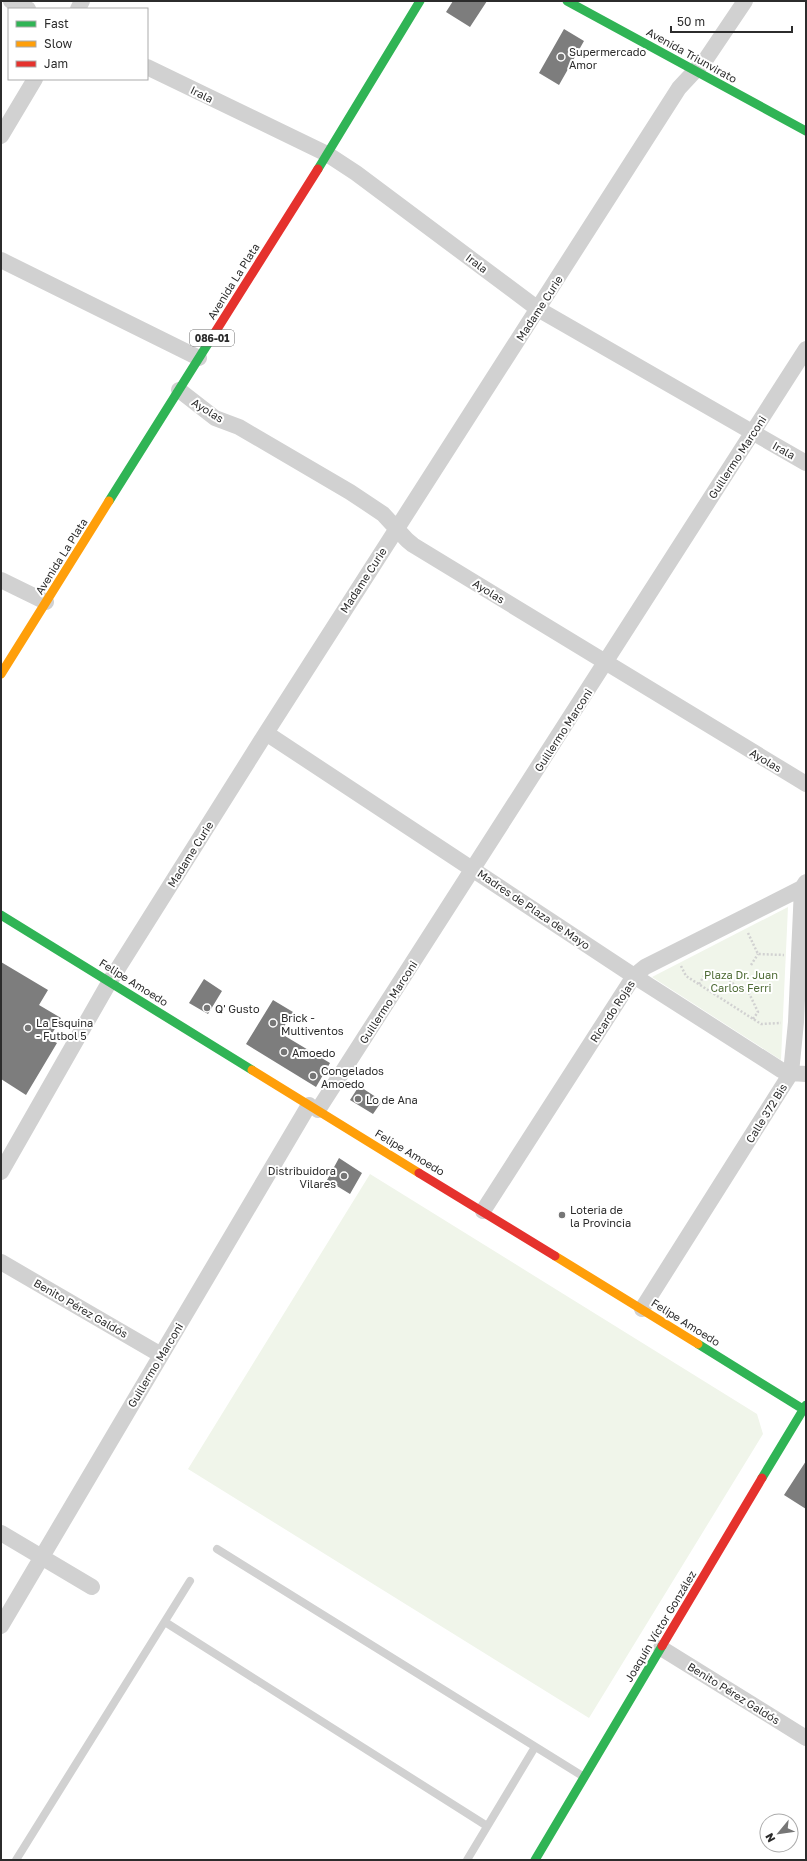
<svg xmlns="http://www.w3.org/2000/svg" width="807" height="1861" font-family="'Golos Text',sans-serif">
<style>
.green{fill:#f0f5ea}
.building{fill:#7d7d7d}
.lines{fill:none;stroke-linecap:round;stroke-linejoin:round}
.path{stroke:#d1d1d1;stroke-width:2.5;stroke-dasharray:2 2;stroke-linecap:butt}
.lane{stroke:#d1d1d1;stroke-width:8}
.street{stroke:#d1d1d1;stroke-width:16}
.fast{stroke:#30b455;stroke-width:9}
.slow{stroke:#ff9f0a;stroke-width:9}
.jam{stroke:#e5322d;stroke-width:9}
.poi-dot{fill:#767676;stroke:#fff;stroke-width:1.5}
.labels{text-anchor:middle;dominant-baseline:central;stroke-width:4;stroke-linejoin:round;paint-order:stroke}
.shield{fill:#fff;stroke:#6b6b6b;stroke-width:1}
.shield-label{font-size:10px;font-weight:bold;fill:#2c2c2c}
.poi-label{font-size:11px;fill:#2c2c2c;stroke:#fff;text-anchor:start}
.street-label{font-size:11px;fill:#2c2c2c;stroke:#fff}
.park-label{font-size:11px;fill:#4f6c36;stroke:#fff}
</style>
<rect width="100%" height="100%" fill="#fff"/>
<!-- green -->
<path class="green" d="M788,907L781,1060L652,977Z
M370,1174L757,1414L763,1434L589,1718L188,1469Z"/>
<!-- building -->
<path class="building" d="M453,1H487L470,27L446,12Z
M564,29L584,41L559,85L539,73Z
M1,962L48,990L39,1005L61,1018L49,1039L57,1043L26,1095L1,1079Z
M204,979L222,991L208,1014L189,1003Z
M273,1000L293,1012L280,1033L330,1063L316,1087L246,1044Z
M359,1086L382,1101L373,1114L350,1100Z
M339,1158L362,1173L350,1194L327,1180Z
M806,1461V1509L784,1495Z"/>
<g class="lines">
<!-- path -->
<path class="path" d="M748,933L758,954L784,955
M751,965L758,954
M681,966L686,976L761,1024L781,1023
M699,984L704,976L728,978L736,987L748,991L758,1012L753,1019"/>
<!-- lane -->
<path class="lane" d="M217,1549L584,1777
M165,1622L487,1826
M16,1860L190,1581
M467,1860L535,1747"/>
<!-- street -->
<path class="street" d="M11,1L28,9
M78,9L82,1
M147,67L327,154L356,173L538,309L806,463
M1,136L35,79
M1,260L199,358
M179,390L215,418L239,427L350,492L383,514L407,540L413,545L806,784
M1,580L46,602
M266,733L634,976L781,1070L791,1073L806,1074
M318,1110L806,349
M1,1172L110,981L266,733L679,88L706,59L745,1
M483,1211L634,976L645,967L802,888L806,882
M1,1262L161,1355
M642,1309L791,1073L796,1022L802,888
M1,1533L92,1587
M1,1626L309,1105
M661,1648L806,1738"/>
<!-- fast -->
<path class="fast" d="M567,1L806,131
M318,169L420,1
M109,501L214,334
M1,915L252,1070
M698,1344L806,1411
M762,1478L806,1405
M535,1860L662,1646"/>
<!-- slow -->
<path class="slow" d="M1,674L109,501
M252,1070L419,1173
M555,1256L698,1344"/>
<!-- jam -->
<path class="jam" d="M214,334L318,169
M419,1173L555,1256
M662,1646L762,1478"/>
</g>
<!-- markers -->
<g class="poi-dot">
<circle cx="561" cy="57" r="4"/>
<circle cx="207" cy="1008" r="4"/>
<circle cx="273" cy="1023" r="4"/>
<circle cx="28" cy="1028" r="4"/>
<circle cx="284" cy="1052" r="4"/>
<circle cx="313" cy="1076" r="4"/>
<circle cx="358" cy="1099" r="4"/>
<circle cx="344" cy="1176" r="4"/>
<circle cx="562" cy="1215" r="4"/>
</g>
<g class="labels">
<!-- shield labels -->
<rect class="shield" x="190" y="330" width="44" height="16" rx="3"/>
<g class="shield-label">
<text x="212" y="338">086-01</text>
</g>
<!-- poi labels -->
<g class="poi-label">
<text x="569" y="51">Supermercado<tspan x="569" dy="13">Amor</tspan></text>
<text x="215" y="1008">Q' Gusto</text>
<text x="281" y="1017">Brick -<tspan x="281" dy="13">Multiventos</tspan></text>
<text x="36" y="1022">La Esquina<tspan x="36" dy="13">- Futbol 5</tspan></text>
<text x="292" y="1052">Amoedo</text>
<text x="321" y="1070">Congelados<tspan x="321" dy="13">Amoedo</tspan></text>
<text x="366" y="1099">Lo de Ana</text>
<text x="336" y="1170" text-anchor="end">Distribuidora<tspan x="336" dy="13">Vilares</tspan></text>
<text x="570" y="1209">Loteria de<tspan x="570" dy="13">la Provincia</tspan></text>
</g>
<!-- street labels -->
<g class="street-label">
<text transform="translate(692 55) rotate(29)">Avenida Triunvirato</text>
<text transform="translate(202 94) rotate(26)">Irala</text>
<text transform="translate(477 263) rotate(37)">Irala</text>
<text transform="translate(233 281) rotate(-58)">Avenida La Plata</text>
<text transform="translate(539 308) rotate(-57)">Madame Curie</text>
<text transform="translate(208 410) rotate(32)">Ayolas</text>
<text transform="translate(784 450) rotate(29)">Irala</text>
<text transform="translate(737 457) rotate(-57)">Guillermo Marconi</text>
<text transform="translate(61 556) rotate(-58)">Avenida La Plata</text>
<text transform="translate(363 580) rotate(-57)">Madame Curie</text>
<text transform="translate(489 591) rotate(32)">Ayolas</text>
<text transform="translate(563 730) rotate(-57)">Guillermo Marconi</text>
<text transform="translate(766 760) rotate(31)">Ayolas</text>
<text transform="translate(190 854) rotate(-58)">Madame Curie</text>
<text transform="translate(534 909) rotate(34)">Madres de Plaza de Mayo</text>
<text transform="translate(134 982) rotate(32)">Felipe Amoedo</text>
<text transform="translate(388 1002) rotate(-57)">Guillermo Marconi</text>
<text transform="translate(612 1011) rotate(-57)">Ricardo Rojas</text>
<text transform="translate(766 1113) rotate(-58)">Calle 372 Bis</text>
<text transform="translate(410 1152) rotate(31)">Felipe Amoedo</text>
<text transform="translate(81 1308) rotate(30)">Benito Pérez Galdós</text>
<text transform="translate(686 1322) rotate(32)">Felipe Amoedo</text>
<text transform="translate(155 1365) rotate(-59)">Guillermo Marconi</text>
<text transform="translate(660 1626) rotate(-59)">Joaquín Víctor González</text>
<text transform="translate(734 1693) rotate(32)">Benito Pérez Galdós</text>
</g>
<!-- park labels -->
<g class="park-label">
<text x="741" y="974">Plaza Dr. Juan<tspan x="741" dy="13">Carlos Ferri</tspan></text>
</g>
</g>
<!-- border -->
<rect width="807" height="1861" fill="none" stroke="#2c2c2c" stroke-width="4"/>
<!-- legend -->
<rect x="8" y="8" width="140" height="72" fill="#ffffff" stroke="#ababab"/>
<rect x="16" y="21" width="20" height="6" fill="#30b455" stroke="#ababab"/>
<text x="44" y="28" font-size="12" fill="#2c2c2c">Fast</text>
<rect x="16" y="41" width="20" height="6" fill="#ff9f0a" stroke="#ababab"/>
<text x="44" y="48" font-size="12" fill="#2c2c2c">Slow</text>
<rect x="16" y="61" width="20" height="6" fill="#e5322d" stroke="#ababab"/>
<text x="44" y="68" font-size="12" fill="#2c2c2c">Jam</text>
<!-- north arrow -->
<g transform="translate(779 1833) rotate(241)"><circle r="19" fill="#ffffff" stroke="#ababab"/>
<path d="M0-3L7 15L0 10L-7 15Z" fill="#767676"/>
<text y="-6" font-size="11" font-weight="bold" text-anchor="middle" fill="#2c2c2c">N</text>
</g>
<!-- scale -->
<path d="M671 26v6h121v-6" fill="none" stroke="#2c2c2c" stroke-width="2"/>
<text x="677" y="26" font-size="12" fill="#2c2c2c" stroke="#ffffff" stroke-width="3" paint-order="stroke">50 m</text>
</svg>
